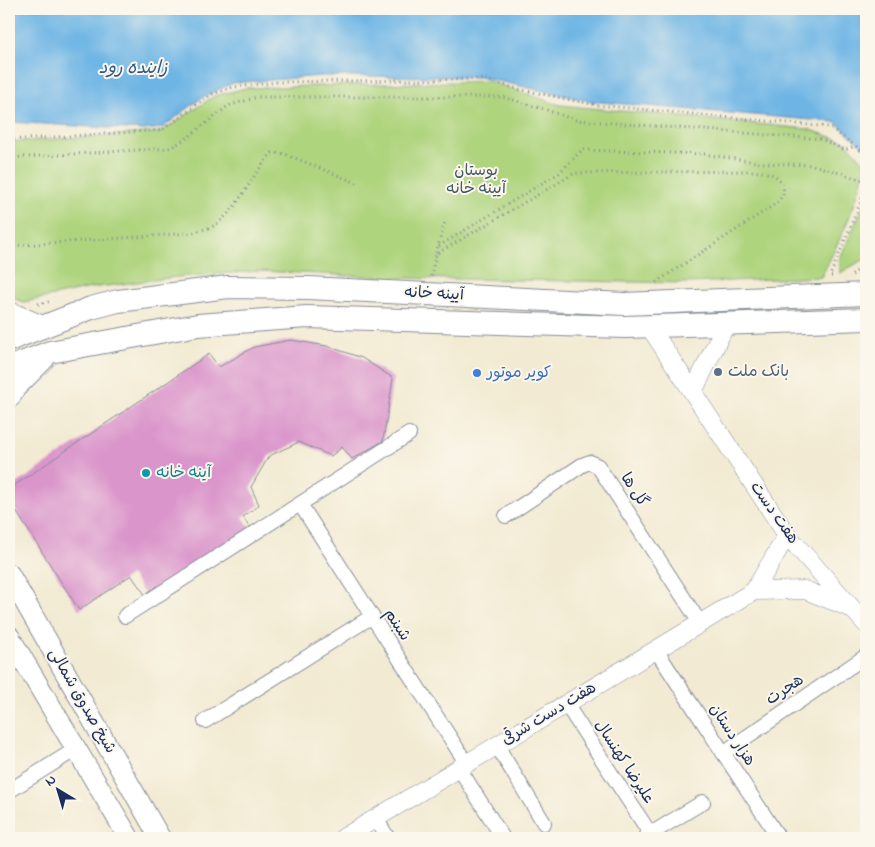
<svg xmlns="http://www.w3.org/2000/svg" width="875" height="847" font-family="'Indie Flower','Playpen Sans Arabic',sans-serif">
<style>
.green{fill:#afd47e;stroke:#65826e}
.water{fill:#6eb5e5;stroke:#4472a2}
.building{fill:#da95cb}
.lines{fill:none;stroke-linecap:round;stroke-linejoin:round}
.minor-casing{stroke:#868c98;stroke-width:16}
.tertiary-casing{stroke:#868c98;stroke-width:19}
.secondary-casing{stroke:#868c98;stroke-width:22}
.primary-casing{stroke:#868c98;stroke-width:24}
.path{stroke:#868c98;stroke-width:3;stroke-dasharray:1 4;stroke-linecap:butt}
.minor{stroke:#fff;stroke-width:14}
.tertiary{stroke:#fff;stroke-width:18}
.secondary{stroke:#fff;stroke-width:20}
.primary{stroke:#fff;stroke-width:22}
.service-dot{fill:#5c6f8a;stroke:#fbf7ec;stroke-width:2}
.shop-dot{fill:#3f7fe0;stroke:#fbf7ec;stroke-width:2}
.culture-dot{fill:#0f9aa8;stroke:#fbf7ec;stroke-width:2}
.labels{text-anchor:middle;dominant-baseline:central;stroke-width:4;stroke-linejoin:round;paint-order:stroke}
.park-label{font-size:16px;fill:#405866;stroke:#fbf7ec}
.street-label{font-size:16px;fill:#1b2f5e;stroke:#fbf7ec}
.service-label{font-size:16px;fill:#4e5e75;stroke:#fbf7ec;text-anchor:start}
.shop-label{font-size:16px;fill:#366cbe;stroke:#fbf7ec;text-anchor:start}
.culture-label{font-size:16px;fill:#0d838f;stroke:#fbf7ec;text-anchor:start}
.water-label{font-size:18px;font-style:italic;fill:#345786;stroke:#fbf7ec}
</style>
<rect width="100%" height="100%" fill="#fbf7ec"/>
<filter id="ink" filterUnits="userSpaceOnUse"><feTurbulence type="fractalNoise" baseFrequency=".02" numOctaves="2"/><feDisplacementMap in="SourceGraphic" scale="10" xChannelSelector="R" yChannelSelector="G"/><feConvolveMatrix kernelMatrix="1 2 1 2 8 2 1 2 1" color-interpolation-filters="sRGB"/></filter>
<filter id="wash" filterUnits="userSpaceOnUse"><feTurbulence type="fractalNoise" baseFrequency=".0096" numOctaves="4" result="noise"/><feDisplacementMap in="SourceGraphic" scale="20" xChannelSelector="R" yChannelSelector="G"/><feGaussianBlur stdDeviation="1.12" result="paint"/><feColorMatrix in="noise" values="0 0 0 0 0 0 0 0 0 0 0 0 0 0 0 0 0 1.4 0 .05"/><feComposite in="paint" operator="in"/></filter>
<g filter="url(#wash)">
<rect width="100%" height="100%" fill="#f2ead2"/>
<!-- green -->
<path class="green" d="M488,81L560,105L808,129L846,142L865,163C859,203 839,241 821,277L687,283L397,278L260,271L177,277L91,288L24,302L9,297V142L161,132L214,96L246,88Z
M866,200V260L861,261L840,273V258Z"/>
<!-- water -->
<path class="water" d="M9,9H866V149L835,122L589,101L479,77L321,76L233,83L203,97L162,128L144,130L9,122Z"/>
<g id="blocks">
<!-- building -->
<path class="building" d="M291,340L327,346L362,358L393,378L383,441L352,459L342,447L331,456L299,442L269,456L251,487L259,505L243,517L251,529L146,596L131,575L79,610L9,500V489L209,354L219,367L254,347Z"/>
</g>
</g>
<g filter="url(#ink)">
<use href="#blocks" fill-opacity="0" stroke="#868c98" stroke-width="1"/>
<g class="lines">
<defs>
<path id="minor" d="M300,504L467,764
M506,516L582,465L590,462L598,466L700,623
M125,616L409,434
M656,650L779,838
M566,704L653,838
M205,721L371,617
M497,746L544,823
M723,753L866,656
M459,768L503,838
M9,791L76,749
M376,819L388,838
M644,838L703,802"/>
<path id="tertiary" d="M649,326L787,535L866,624
M693,392L726,324
M754,591L805,590L850,608
M343,838L754,591L787,535"/>
<path id="secondary" d="M9,574L160,838
M9,636L129,838"/>
<path id="primary" d="M9,313L42,327
M9,340L91,308L118,301L228,287L308,288L624,304L866,294
M9,368L50,352L198,325L307,317L625,327L866,319
M9,397L14,388L43,359"/>
</defs>
<!-- minor casing -->
<use href="#minor" class="minor-casing"/>
<!-- tertiary casing -->
<use href="#tertiary" class="tertiary-casing"/>
<!-- secondary casing -->
<use href="#secondary" class="secondary-casing"/>
<!-- primary casing -->
<use href="#primary" class="primary-casing"/>
<!-- path -->
<path class="path" d="M9,140L162,130L212,94L234,87L278,82L483,79L518,89L596,105L830,127L855,146
M9,158L170,148L187,138L228,106L257,97H503L544,109L575,120L821,139L845,150L856,146L866,156
M9,246L192,233C200,230 209,229 215,225C238,210 252,174 272,153L285,154L357,183
M439,246L559,173L582,150L704,154L762,163L813,165L866,181
M436,253L445,222
M852,275L862,267H866
M431,276L436,254L575,173L750,171C768,173 782,172 784,193L777,203L655,283
M832,276H830L866,189
M38,304L52,301
M9,425L11,426"/>
<!-- minor -->
<use href="#minor" class="minor"/>
<!-- tertiary -->
<use href="#tertiary" class="tertiary"/>
<!-- secondary -->
<use href="#secondary" class="secondary"/>
<!-- primary -->
<use href="#primary" class="primary"/>
</g>
</g>
<!-- markers -->
<circle class="service-dot" cx="718" cy="372" r="5"/>
<circle class="shop-dot" cx="477" cy="373" r="5"/>
<circle class="culture-dot" cx="146" cy="473" r="5"/>
<g class="labels">
<!-- park labels -->
<g class="park-label">
<text x="476" y="171">بوستان<tspan x="476" dy="18">آیینه خانه</tspan></text>
</g>
<!-- street labels -->
<g class="street-label">
<text transform="translate(434 294) rotate(3)">آیینه خانه</text>
<text transform="translate(634 490) rotate(57)">گل ها</text>
<text transform="translate(774 513) rotate(55)">هفت دست</text>
<text transform="translate(397 625) rotate(57)">شبنم</text>
<text transform="translate(785 690) rotate(-34)">هجرت</text>
<text transform="translate(82 701) rotate(60)">شیخ صدوق شمالی</text>
<text transform="translate(549 714) rotate(-31)">هفت دست شرقی</text>
<text transform="translate(732 735) rotate(57)">هزار دستان</text>
<text transform="translate(624 762) rotate(57)">علیرضا کهنسال</text>
</g>
<!-- service labels -->
<g class="service-label">
<text x="728" y="372">بانک ملت</text>
</g>
<!-- shop labels -->
<g class="shop-label">
<text x="487" y="373">کویر موتور</text>
</g>
<!-- culture labels -->
<g class="culture-label">
<text x="156" y="473">آینه خانه</text>
</g>
<!-- water labels -->
<g class="water-label">
<text x="133" y="69">زاینده رود</text>
</g>
</g>
<!-- margin -->
<rect width="875" height="847" fill="none" stroke="#fbf7ec" stroke-width="30"/>
<!-- north arrow -->
<g transform="translate(58 790) rotate(322)" stroke="#fbf7ec" stroke-width="4" paint-order="stroke">
<path d="M0-4L9 19L0 12L-9 19Z" fill="#1b2f5e"/>
<text y="-8" font-size="14" font-weight="bold" text-anchor="middle" fill="#1b2f5e">N</text>
</g>
</svg>
